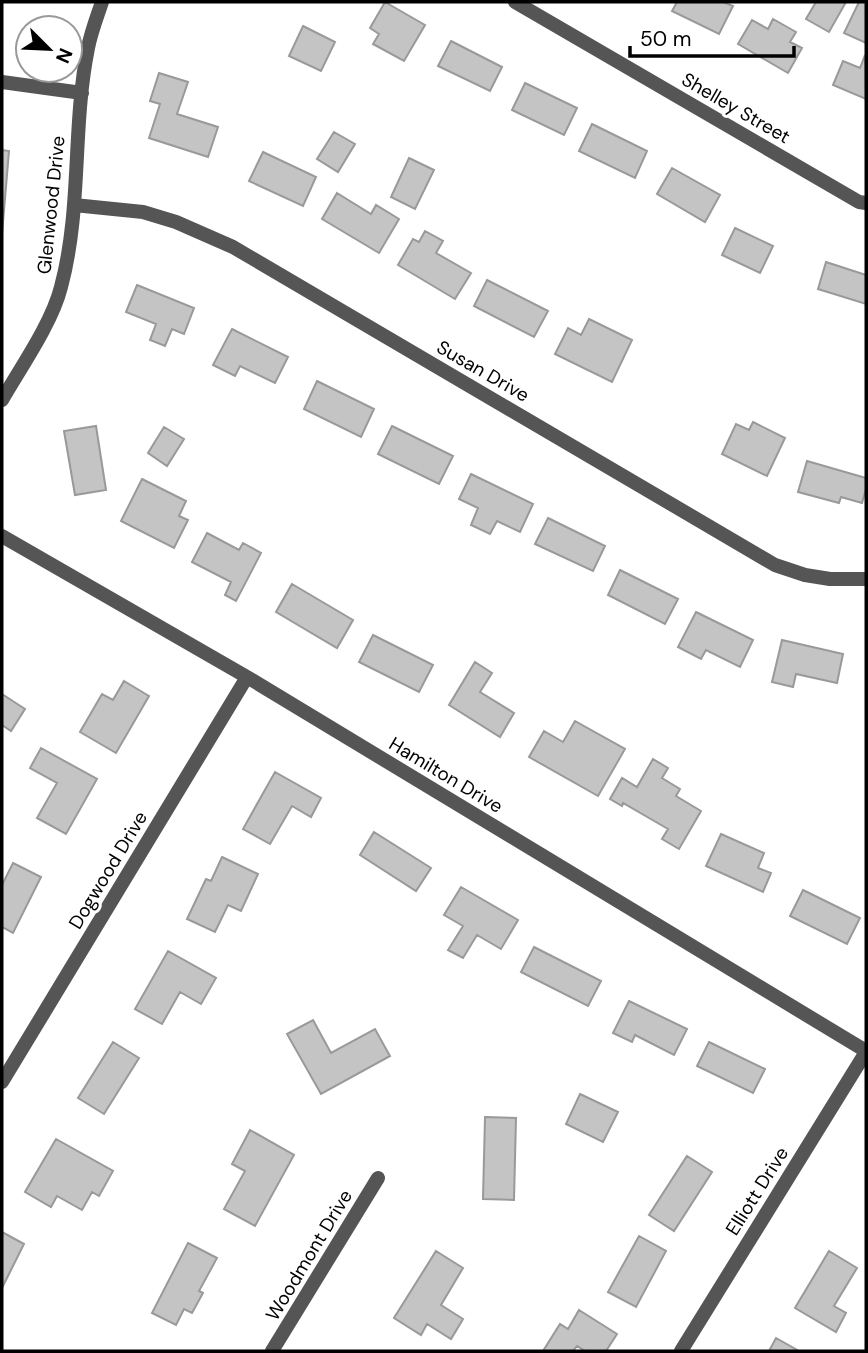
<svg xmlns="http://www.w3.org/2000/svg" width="868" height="1353" font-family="'DM Sans',sans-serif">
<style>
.building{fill:#c4c4c4;stroke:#999;stroke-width:2}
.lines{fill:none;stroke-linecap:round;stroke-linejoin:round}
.minor{stroke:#555;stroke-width:14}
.labels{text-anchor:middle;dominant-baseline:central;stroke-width:6;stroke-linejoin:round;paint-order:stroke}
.street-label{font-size:19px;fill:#000;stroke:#fff}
</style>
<rect width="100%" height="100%" fill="#fff"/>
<!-- building -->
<path class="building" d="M385,2L425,25L404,61L373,44L379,34L370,28Z
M677,2H723L733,6L719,34L672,11Z
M816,2H846L829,32L806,19Z
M859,2H866V43L844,33Z
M773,19L796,32L790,42L802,48L788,73L738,44L752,20L768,29Z
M303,26L335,42L321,71L289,56Z
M451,41L502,67L490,91L438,66Z
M865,55L866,99L833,85L843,61L860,68Z
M159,73L188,82L177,114L218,127L208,157L149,138L160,104L150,101Z
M525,83L577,108L564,135L512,110Z
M592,124L647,151L635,178L579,151Z
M334,132L355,144L338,172L317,159Z
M2,150L9,151L2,234Z
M263,152L316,177L303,206L249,181Z
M409,158L434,170L415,209L391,197Z
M672,168L720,195L705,222L657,194Z
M337,193L371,214L376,205L399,219L379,253L322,219Z
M735,228L773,246L760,273L722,255Z
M425,231L443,241L436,253L471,273L455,299L398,265L413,239L419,242Z
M826,262L866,275V304L818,289Z
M487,280L548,311L534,337L474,306Z
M137,285L194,308L184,334L172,329L165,346L150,340L156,324L126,312Z
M589,319L632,340L612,382L555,354L568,328L581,335Z
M232,329L288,357L275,383L240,366L235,376L213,365Z
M317,381L374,409L361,437L304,409Z
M753,422L785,438L767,476L722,454L736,424L749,430Z
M96,426L106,490L75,495L64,431Z
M392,426L453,456L439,484L378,454Z
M164,427L184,439L167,466L148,453Z
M807,461L866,478V489L862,503L841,497L839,503L798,492Z
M471,474L533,504L520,532L497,521L490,534L471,525L478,508L459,499Z
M142,479L186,501L179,516L188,520L174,548L121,521Z
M548,518L605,546L593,571L535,544Z
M207,533L239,550L243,543L261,553L236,601L225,595L231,582L192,562Z
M620,570L678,599L665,624L608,595Z
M292,584L353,620L337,648L276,612Z
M696,612L753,640L740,667L706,650L701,659L678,647Z
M373,635L433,665L419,692L359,662Z
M782,640L843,654L837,683L796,674L793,687L772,682Z
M475,662L492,673L480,692L514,713L500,737L449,705Z
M124,681L149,696L116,753L80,732L102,694L113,700Z
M2,694L25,709L11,731L2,725Z
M575,721L625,749L598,796L529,757L544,731L563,742Z
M41,748L97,779L66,834L37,818L57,783L30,768Z
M653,759L668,768L662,778L680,789L676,796L701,811L679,849L662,839L668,829L623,803L622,806L610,799L622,778L637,787Z
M275,772L321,798L311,817L292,806L270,844L243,829Z
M374,832L431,868L416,891L360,855Z
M721,834L764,853L758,868L771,873L763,892L706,866Z
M222,857L258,874L241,911L228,905L215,932L187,919L206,879L211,881Z
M13,863L41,877L13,933L2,927V885Z
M461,887L518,920L501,949L477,935L463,958L448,950L463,926L444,915Z
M803,890L860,918L847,944L790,916Z
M534,947L601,981L588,1006L521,972Z
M168,951L216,978L201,1004L180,992L162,1024L135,1009Z
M629,1001L687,1029L674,1055L635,1035L632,1042L613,1033Z
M313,1020L331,1053L375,1029L390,1056L321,1094L287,1034Z
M113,1042L139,1058L104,1114L78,1098Z
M709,1042L765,1069L753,1093L697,1066Z
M580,1094L618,1112L603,1142L566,1124Z
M485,1117L516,1118L514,1200L483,1199Z
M250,1130L294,1155L255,1226L224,1209L245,1171L232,1164Z
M56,1139L113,1171L99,1196L92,1192L82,1210L57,1196L51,1207L25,1192Z
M687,1156L712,1172L674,1231L649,1215Z
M2,1232L24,1244L2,1288Z
M639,1236L666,1251L636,1307L608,1292Z
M188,1243L217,1258L199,1291L203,1293L192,1313L184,1309L176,1325L152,1313Z
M436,1251L463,1268L441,1305L463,1319L451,1339L427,1324L421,1335L394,1318Z
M829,1251L857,1268L834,1306L846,1313L836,1332L795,1308Z
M579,1310L617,1334L606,1351H585L577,1346L573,1351H543L560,1324L568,1329Z
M776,1338L799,1351H769Z"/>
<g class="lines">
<!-- minor -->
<path class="minor" d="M515,2L859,202L866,203
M2,82L82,93
M74,205L143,212L176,222L233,247L775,565L805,575L830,579H866
M2,400C21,367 52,323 61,287C82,209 72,127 88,48C91,32 97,17 102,2
M2,536L247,677L866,1051
M2,1082L247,677
M272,1351L378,1178
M681,1351L866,1052"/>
</g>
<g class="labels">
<!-- street labels -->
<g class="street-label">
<text transform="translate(736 108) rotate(30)">Shelley Street</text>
<text transform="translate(51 205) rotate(-84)">Glenwood Drive</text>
<text transform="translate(483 371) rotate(30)">Susan Drive</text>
<text transform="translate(446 775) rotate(31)">Hamilton Drive</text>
<text transform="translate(108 870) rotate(-59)">Dogwood Drive</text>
<text transform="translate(757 1191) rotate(-58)">Elliott Drive</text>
<text transform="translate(309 1255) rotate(-59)">Woodmont Drive</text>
</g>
</g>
<!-- border -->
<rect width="868" height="1353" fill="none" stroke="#000000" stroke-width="7"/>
<!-- north arrow -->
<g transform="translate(49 49) rotate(114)"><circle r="33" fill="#ffffff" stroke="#999999" stroke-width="2"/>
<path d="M0-5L12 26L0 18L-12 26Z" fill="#000000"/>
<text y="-10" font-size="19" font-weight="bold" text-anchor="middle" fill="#000000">N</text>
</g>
<!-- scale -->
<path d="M630 46v10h164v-10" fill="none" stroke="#000000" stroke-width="3.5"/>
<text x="640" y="46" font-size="21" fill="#000000" stroke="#ffffff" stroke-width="5" paint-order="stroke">50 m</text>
</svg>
